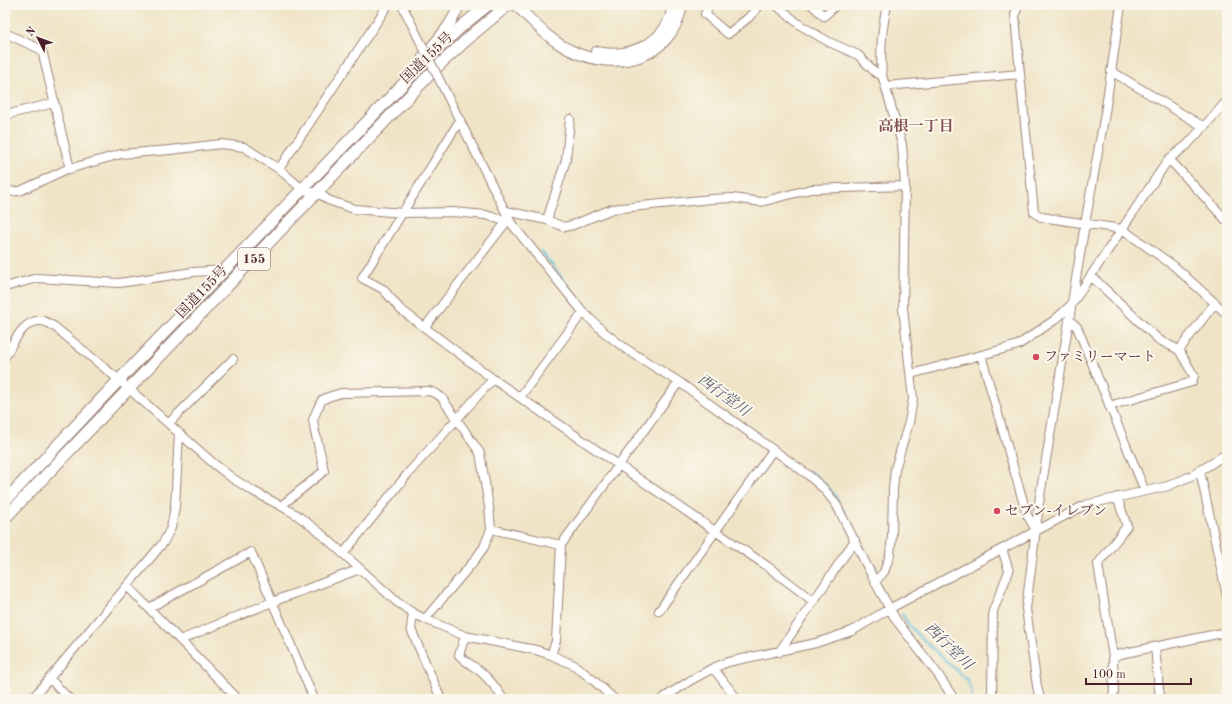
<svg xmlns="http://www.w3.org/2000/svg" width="1232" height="704" font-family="'Old Standard TT','Noto Serif JP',serif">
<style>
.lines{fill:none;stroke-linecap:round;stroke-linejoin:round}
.stream{stroke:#60c0de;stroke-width:2}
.minor-casing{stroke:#9c8278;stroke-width:10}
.major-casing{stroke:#9c8278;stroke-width:12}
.highway-casing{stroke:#9c8278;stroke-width:13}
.minor{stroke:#fff;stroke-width:8}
.major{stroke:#fff;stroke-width:10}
.highway{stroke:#fff;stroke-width:11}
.minor-bridge-casing{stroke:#9c8278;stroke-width:10;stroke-linecap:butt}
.minor-bridge{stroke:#fff;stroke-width:8}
.poi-dot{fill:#d1495b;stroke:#fbf7ec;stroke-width:1.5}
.labels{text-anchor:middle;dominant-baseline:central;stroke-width:4;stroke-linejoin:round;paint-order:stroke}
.shield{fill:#fbf7ec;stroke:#7f6065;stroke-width:1}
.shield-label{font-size:13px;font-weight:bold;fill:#4a1f2b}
.street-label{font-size:14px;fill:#4a1f2b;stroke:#fbf7ec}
.poi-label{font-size:14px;fill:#4a1f2b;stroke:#fbf7ec;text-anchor:start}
.neighbourhood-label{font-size:15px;font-weight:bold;fill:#82504e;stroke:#fbf7ec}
.water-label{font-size:15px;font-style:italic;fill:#52576a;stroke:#fbf7ec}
</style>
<rect width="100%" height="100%" fill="#fbf7ec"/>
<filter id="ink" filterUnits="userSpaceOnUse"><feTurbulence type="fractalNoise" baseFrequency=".025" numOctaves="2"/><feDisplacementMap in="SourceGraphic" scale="8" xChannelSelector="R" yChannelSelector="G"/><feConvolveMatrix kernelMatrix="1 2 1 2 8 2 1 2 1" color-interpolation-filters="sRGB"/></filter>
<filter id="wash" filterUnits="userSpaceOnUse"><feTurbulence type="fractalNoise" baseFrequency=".012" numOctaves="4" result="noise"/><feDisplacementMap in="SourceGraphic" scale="16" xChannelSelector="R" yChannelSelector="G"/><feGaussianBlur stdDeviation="0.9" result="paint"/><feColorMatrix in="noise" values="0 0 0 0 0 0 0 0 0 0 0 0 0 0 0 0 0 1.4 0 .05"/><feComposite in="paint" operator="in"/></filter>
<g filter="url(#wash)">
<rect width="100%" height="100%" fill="#efe4c6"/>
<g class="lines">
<!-- stream -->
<path class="stream" d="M541,251L591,314
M626,344L645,356
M809,471C821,479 831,488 839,502
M843,509L868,557L877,569
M902,614L909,625L916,633L967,680L971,690L972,699"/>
</g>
</g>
<g filter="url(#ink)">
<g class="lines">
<defs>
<path id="minor" d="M402,5L422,45
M709,5L705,14L728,34L748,18L760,5
M776,5L800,25L829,42L858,55L876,73L882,75
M812,5L824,16L836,5
M1018,5L1015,15L1020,74L1034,212L1041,217L1122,229L1174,266L1227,314
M5,33L42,50L70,169
M1111,71L1204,127
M439,79L511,223L583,312L604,332L626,349L679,382L807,474L823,488L836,504L875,582L896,620L937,673L954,699
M886,86L1020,74
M5,115L54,103
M460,120L362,278L383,289L400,309L493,379L715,531L767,566L813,601
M1169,159L1227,221
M279,169L388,5
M5,192L20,191L65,170L121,154L170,150L221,144L244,147L279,169L302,189L316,194L323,196L328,200L354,209L403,213L454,212L486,215L511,223
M506,211L547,220L564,227L573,225L612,209L711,199L733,198L761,202L811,189L905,186
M547,220L566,160L570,119
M1091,276L1159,340L1179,350
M5,287L37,278L119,283L193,272L225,270
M1069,320L1077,327L1145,491
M425,327L507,221
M981,355L1027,515L1036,530
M5,357C13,343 25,315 46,322C49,323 52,326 55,327L119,380L213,463L232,478L253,491L281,506L297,515L318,531L397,602L413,613L425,619L465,636L536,650L551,655L574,665L592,679L614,699
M911,374L1018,345L1056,319L1072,304L1162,169L1169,159L1187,145L1227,101
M520,397L583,312
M1109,406L1192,382L1194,376L1179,350L1215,303
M169,423L233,359
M1200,471L1227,596
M281,506L324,471L321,456L315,432L313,420L317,410L322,400L328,397L341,393L429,391L437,394L442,398L480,453L489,507L491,529L484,547L474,561L425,619
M491,529L561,545
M343,554L410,471L493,379
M875,582L884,572L890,555L892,535L893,489L895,469L909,422L913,399L903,308L905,186L902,144L882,75C880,52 882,28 887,5
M127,586L238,699
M149,608L251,552L314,699
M659,611L773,450
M413,613L411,629L441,699
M465,636L459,655C465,662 474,666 481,672C490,680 497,689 503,699
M180,640L272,602L360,569
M1155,647L1160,699
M779,652L855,540
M551,655L556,641L561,545L679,382
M1113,657L1098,564L1127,526L1117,497
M713,668L737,699
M49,678L69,699
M32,699L163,543L171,528L175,507L179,433
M662,699L691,680L713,668L728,662L816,643L852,631L889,609L1002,549L1085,505L1168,486L1191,476L1211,464L1227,453
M992,699L993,611L1009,571L1002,549
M1040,699L1037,686L1026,609L1040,496L1085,224L1105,113L1121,5
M1112,699L1114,692L1113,657L1120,654L1227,632"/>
<path id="major" d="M516,5C533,22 549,40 570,50C616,73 672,60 682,5
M596,52C631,59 668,43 673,5
M423,57C437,40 452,25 459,5"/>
<path id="highway" d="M5,501L119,380L431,55L463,25L488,5
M5,518L437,67L473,34L508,5"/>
</defs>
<!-- minor casing -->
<use href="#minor" class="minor-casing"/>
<!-- major casing -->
<use href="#major" class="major-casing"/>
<!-- highway casing -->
<use href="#highway" class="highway-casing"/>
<!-- minor -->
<use href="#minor" class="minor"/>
<!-- major -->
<use href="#major" class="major"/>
<!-- highway -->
<use href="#highway" class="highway"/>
<defs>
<path id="minor-bridge" d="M422,45L439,79"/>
</defs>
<!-- minor-bridge casing -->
<use href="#minor-bridge" class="minor-bridge-casing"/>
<!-- minor-bridge -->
<use href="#minor-bridge" class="minor-bridge"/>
</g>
</g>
<!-- markers -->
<g class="poi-dot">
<circle cx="1036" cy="357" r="4"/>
<circle cx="997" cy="511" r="4"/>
</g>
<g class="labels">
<!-- shield labels -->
<rect class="shield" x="238" y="248" width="32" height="22" rx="3"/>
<g class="shield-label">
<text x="254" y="259">155</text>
</g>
<!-- street labels -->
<g class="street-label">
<text transform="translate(427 58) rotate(-44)">国道155号</text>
<text transform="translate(202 292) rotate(-46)">国道155号</text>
</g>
<!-- poi labels -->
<g class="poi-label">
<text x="1044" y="357">ファミリーマート</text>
<text x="1005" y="511">セブン-イレブン</text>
</g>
<!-- neighbourhood labels -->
<g class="neighbourhood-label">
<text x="916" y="127">高根一丁目</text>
</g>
<!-- water labels -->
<g class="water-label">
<text transform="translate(723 396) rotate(36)">西行堂川</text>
<text transform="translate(948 647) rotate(44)">西行堂川</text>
</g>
</g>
<!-- margin -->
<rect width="1232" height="704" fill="none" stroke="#fbf7ec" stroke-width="20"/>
<!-- north arrow -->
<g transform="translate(38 38) rotate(312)" stroke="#fbf7ec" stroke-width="3" paint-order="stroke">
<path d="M0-3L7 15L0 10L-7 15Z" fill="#4a1f2b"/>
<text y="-6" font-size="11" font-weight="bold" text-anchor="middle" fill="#4a1f2b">N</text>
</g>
<!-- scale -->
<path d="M1086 678v6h105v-6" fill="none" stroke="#4a1f2b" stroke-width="2"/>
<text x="1092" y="678" font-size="12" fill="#4a1f2b" stroke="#fbf7ec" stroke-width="3" paint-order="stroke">100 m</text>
</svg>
